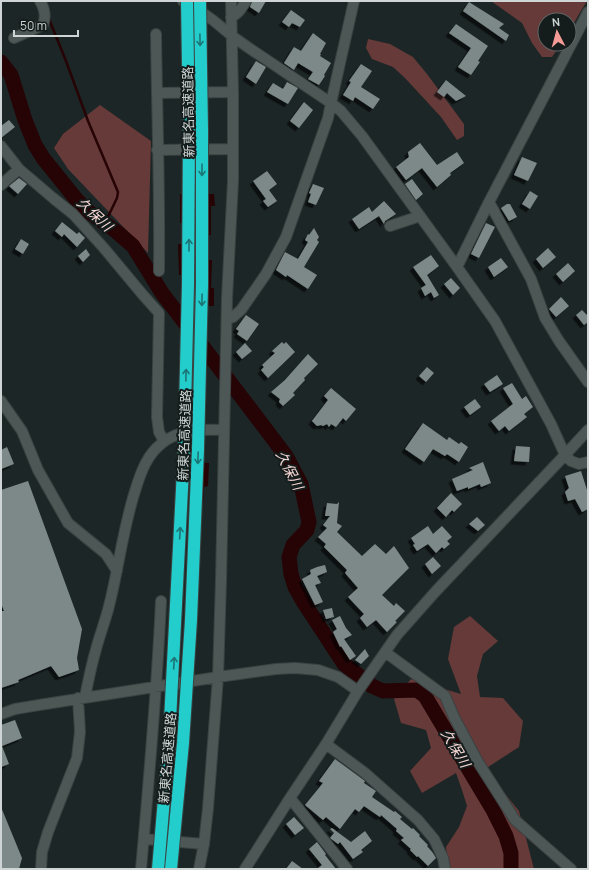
<svg xmlns="http://www.w3.org/2000/svg" width="589" height="870" font-family="Manrope,'Noto Sans JP',sans-serif">
<style>
.forest{fill:#653a38}
.water{fill:#260305}
.lines{fill:none;stroke-linecap:round;stroke-linejoin:round}
.stream{stroke:#260305;stroke-width:2.5}
.river{stroke:#260305;stroke-width:15}
.building{fill:#7d8888;filter:url(#shadow)}
.minor-casing{stroke:#3b4242;stroke-width:12}
.minor{stroke:#4d5756;stroke-width:10}
.highway-bridge-casing{stroke:#3b4242;stroke-width:14;stroke-linecap:butt}
.highway-bridge{stroke:#23cdcc;stroke-width:12}
.oneway{stroke:#1c7474}
.labels{text-anchor:middle;dominant-baseline:central;stroke-width:4;stroke-linejoin:round;paint-order:stroke}
.street-label{font-size:13px;fill:#cfd5d5;stroke:#141c1c}
.water-label{font-size:14px;font-style:italic;fill:#f9d9d6;stroke:#141c1c}
</style>
<defs>
<filter id="shadow"><feDropShadow dx="-3.5" dy="3.5" stdDeviation="0" flood-color="#0009"/></filter>
</defs>
<rect width="100%" height="100%" fill="#1d2626"/>
<!-- forest -->
<path class="forest" d="M491,1H587L579,14L569,32V20H545V44H561L552,57H542L532,43L522,23Z
M368,39L390,44L413,57L427,74L464,124V136L457,140L441,117L405,78L393,67L372,59L366,48Z
M100,105L151,141L148,253L68,169L54,148L63,134Z
M470,616L498,641L483,654L477,676L480,697L503,698L523,721L519,747L485,769L519,811L534,869H448L446,847L459,827L467,806L462,790L456,773L422,793L410,771L431,748L426,730L401,723L394,699L411,679L461,694L448,659L454,627Z"/>
<!-- water -->
<path class="water" d="M180,194H214L215,206H211V235L200,236L199,224L180,223Z
M178,244H192V260H212L211,288H214V306H195L191,301L192,294L197,293V275H179Z
M193,462L209,463L208,486L204,487L203,503H190Z"/>
<g class="lines">
<!-- stream -->
<path class="stream" d="M49,19L66,61L88,121L118,192L117,198L105,223"/>
<!-- river -->
<path class="river" d="M1,62L11,75L25,120L35,145L43,158L76,199L89,212L117,232L133,246L162,293L252,411L286,456L301,484L309,522L307,530L293,545L289,557L291,574L295,587L304,603L344,664L372,686L383,691L417,690L425,696L493,810L506,836L511,853V869"/>
</g>
<!-- building -->
<path class="building" d="M252,1H266L259,13L250,7Z
M469,2L504,24L499,28L509,35L506,41L463,11Z
M291,10L305,20L300,27L292,23L289,27L282,22Z
M456,24L488,46L478,61L480,62L471,75L458,67L471,48L449,33Z
M313,33L326,43L320,54H321L320,56L331,63L324,75L325,76L319,85L308,79L313,72L298,63L294,70L284,63L294,47L301,51Z
M256,61L266,67L256,84L246,77Z
M361,64L372,71L361,87L380,99L373,109L355,97L353,101L343,95L351,82L349,81Z
M446,80L466,96L456,101L447,93L444,97L437,92Z
M287,82L298,88L288,104L267,92L273,83L283,89Z
M304,102L313,110L299,128L290,121Z
M9,120L15,127L1,138V126Z
M420,143L437,165L457,152L464,163L450,173L451,175L437,187L422,168L406,180L396,167L409,157L408,152Z
M522,157L537,163L528,181L514,175Z
M267,171L277,184L269,190L277,201L268,207L263,201L266,199L253,181Z
M19,178L27,184L18,194L9,186Z
M412,179L423,194L416,200L405,184Z
M313,184L324,188L316,205L308,202L311,194L309,193Z
M530,191L538,196L530,209L522,204Z
M384,201L396,214L385,221L384,224L379,216L359,229L352,219L369,207L372,212Z
M507,204H510L517,217L509,221L501,208Z
M62,222L77,234L79,232L85,238L77,247L64,234L62,237L55,231Z
M486,223L495,227L479,258L471,254Z
M314,228L319,237L317,240L319,242L304,267L317,275L308,289L287,275L286,277L276,270L285,252L298,259L308,242L305,240L308,234L309,235Z
M21,239L29,244L23,254L15,249Z
M548,248L556,257L543,268L536,259Z
M86,249L90,255L83,262L78,256Z
M431,255L439,266L427,275L439,295L434,298L431,292L425,296L421,288L426,285L413,267Z
M501,258L508,267L494,277L488,267Z
M568,263L575,271L563,282L556,274Z
M451,278L460,288L453,295L444,284Z
M561,297L569,306L556,317L549,309Z
M582,310L588,316V322L584,325L576,315Z
M246,315L259,324L247,341L237,334L239,331L236,329Z
M282,342L284,344L286,342L295,352L268,378L261,370L264,367L262,365L275,353L272,351Z
M245,343L252,351L242,359L236,352Z
M308,354L318,364L304,378L305,380L293,393L295,395L283,406L279,402L280,399L271,392L285,380Z
M427,367L434,373L426,382L419,376Z
M497,375L503,384L490,392L484,384Z
M512,383L522,399L526,396L533,407L524,414L527,417L509,431L505,426L499,431L491,421L513,404L503,388Z
M331,388L356,409L346,421L343,418L336,427L331,424L329,427L327,424L323,426L321,425L317,426L312,421L328,400L324,396Z
M475,399L481,407L470,415L464,407Z
M423,423L447,440L449,437L459,444L461,442L468,447L459,462L447,454L445,456L433,449L424,462L405,449Z
M516,446L530,447L529,462L514,461Z
M7,447L14,464L1,469V450Z
M483,462L491,483L481,487L480,484L468,489V487L457,491L452,479L473,470L469,468Z
M581,471L588,493V509L582,512L575,499L568,501L565,492L569,488L565,476Z
M28,481L82,629L77,658L79,670L59,677L51,666L18,680L19,682L1,688V611H4L1,603V490Z
M451,493L462,504L454,512L452,510L446,517L437,508Z
M339,502L337,523L342,526L337,532L362,556L375,544L386,554L394,546L409,568L382,595L394,606L396,603L405,611L395,621L397,622L387,632L376,620L367,627L360,618L364,614L348,597L358,588L345,573L347,570L324,547L326,544L318,537L327,528L323,525L330,516H325L327,503L337,504Z
M477,517L485,525L478,531L469,524Z
M428,526L433,534L442,526L452,537L447,541L450,544L444,549L442,547L436,553L428,544L417,551L413,545L415,544L411,538Z
M433,557L441,566L432,574L425,564Z
M325,565L327,572L317,576L321,583L315,585L323,602L315,605L302,579L311,574L310,570L317,567Z
M332,608L334,617L326,619L323,610Z
M340,616L346,628L352,635L344,639L356,656L350,660L341,646L340,647L333,632L337,629L338,631L332,620Z
M365,649L369,656L361,664L355,660Z
M15,720L22,738L2,746L9,764L1,767V725Z
M335,759L361,778L365,781L364,783L376,791L372,797L394,812L395,811L402,817L400,819L412,829L413,828L420,835L419,836L428,845L427,846L433,853L436,858L428,866L418,856L417,857L410,850L411,849L401,840L404,838L396,831L397,829L381,815L380,817L364,806L359,812L355,809L340,829L326,817L323,820L305,805L323,783L319,781Z
M1,807L22,858L19,869H1Z
M294,817L304,828L295,835L286,824Z
M332,828L351,842L365,831L372,841L361,850L363,852L353,859L340,842L338,844L330,838L334,833L330,829Z
M317,842L326,854L325,855L336,869H317L322,865L309,849Z
M292,861L303,869H286Z"/>
<g class="lines">
<defs>
<path id="minor" d="M183,1L196,8L214,21L232,36L249,48L331,103L341,111L362,136L457,267L495,321L551,424L565,455L571,461L579,464L588,462
M231,17C239,14 242,7 246,1
M156,34C157,113 160,192 159,271
M14,38L43,25C46,17 45,9 40,1
M157,93L233,92
M1,146L19,169
M157,150L233,149
M1,185L19,169L53,198L73,214L103,247L143,295L159,313L157,417L159,432L164,441
M489,202L531,279L545,318L559,341L588,382
M390,226L420,216
M457,267L489,202L588,12
M227,319L233,317L241,310L266,274L286,237L328,118L331,103L354,1
M1,401L22,431L38,470L68,523L106,554L117,571
M385,652L445,696L454,717L478,762L515,820L571,869
M85,697C88,682 91,667 95,653C99,637 105,622 109,606C119,567 123,527 136,488C141,472 147,455 161,444C178,429 203,429 224,430
M1,714L15,709L39,705L218,677L276,669L295,668L318,670L338,677L358,691
M326,744L365,773L418,820L434,839L443,858L445,869
M290,798L347,869
M144,839L204,844
M41,869L42,852L48,832L77,758L80,732L78,698
M141,869C149,780 157,691 161,601
M199,869L204,844L208,808L218,677L221,581L227,298L233,181V92L231,1
M245,869L290,798L326,744L358,691L397,635L436,591L565,455L588,430"/>
</defs>
<!-- minor casing -->
<use href="#minor" class="minor-casing"/>
<!-- minor -->
<use href="#minor" class="minor"/>
<defs>
<path id="highway-bridge" d="M158,869L169,740L184,450L188,284L189,132L187,1
M171,869L183,743L191,620L198,449L202,285V130L200,1"/>
</defs>
<!-- highway-bridge casing -->
<use href="#highway-bridge" class="highway-bridge-casing"/>
<!-- highway-bridge -->
<use href="#highway-bridge" class="highway-bridge"/>
</g>
<!-- one-way arrows -->
<defs><path id="oneway-shaft" d="M-6 0H5M1.5-3L5.5 0L1.5 3" fill="none" stroke-width="1.6" stroke-linecap="round" stroke-linejoin="round"/></defs>
<g class="oneway">
<use href="#oneway-shaft" transform="translate(200 40) rotate(89)"/>
<use href="#oneway-shaft" transform="translate(202 170) rotate(90)"/>
<use href="#oneway-shaft" transform="translate(189 245) rotate(-90)"/>
<use href="#oneway-shaft" transform="translate(202 300) rotate(91)"/>
<use href="#oneway-shaft" transform="translate(186 375) rotate(-89)"/>
<use href="#oneway-shaft" transform="translate(198 458) rotate(92)"/>
<use href="#oneway-shaft" transform="translate(180 533) rotate(-87)"/>
<use href="#oneway-shaft" transform="translate(174 663) rotate(-87)"/>
</g>
<g class="labels">
<!-- street labels -->
<g class="street-label">
<text transform="translate(188 112) rotate(-91)">新東名高速道路</text>
<text transform="translate(184 435) rotate(-88)">新東名高速道路</text>
<text transform="translate(167 758) rotate(-85)">新東名高速道路</text>
</g>
<!-- water labels -->
<g class="water-label">
<text transform="translate(95 214) rotate(43)">久保川</text>
<text transform="translate(290 470) rotate(63)">久保川</text>
<text transform="translate(456 748) rotate(59)">久保川</text>
</g>
</g>
<!-- border -->
<rect width="589" height="870" fill="none" stroke="#cfd5d5" stroke-width="4"/>
<!-- north arrow -->
<g transform="translate(557 32) rotate(354)"><circle r="19" fill="#141c1c" stroke="#5f6666"/>
<path d="M0-3L7 15L0 10L-7 15Z" fill="#f59b97"/>
<text y="-6" font-size="11" font-weight="bold" text-anchor="middle" fill="#cfd5d5">N</text>
</g>
<!-- scale -->
<path d="M14 30v6h64v-6" fill="none" stroke="#cfd5d5" stroke-width="2"/>
<text x="20" y="30" font-size="12" fill="#cfd5d5" stroke="#141c1c" stroke-width="3" paint-order="stroke">50 m</text>
</svg>
